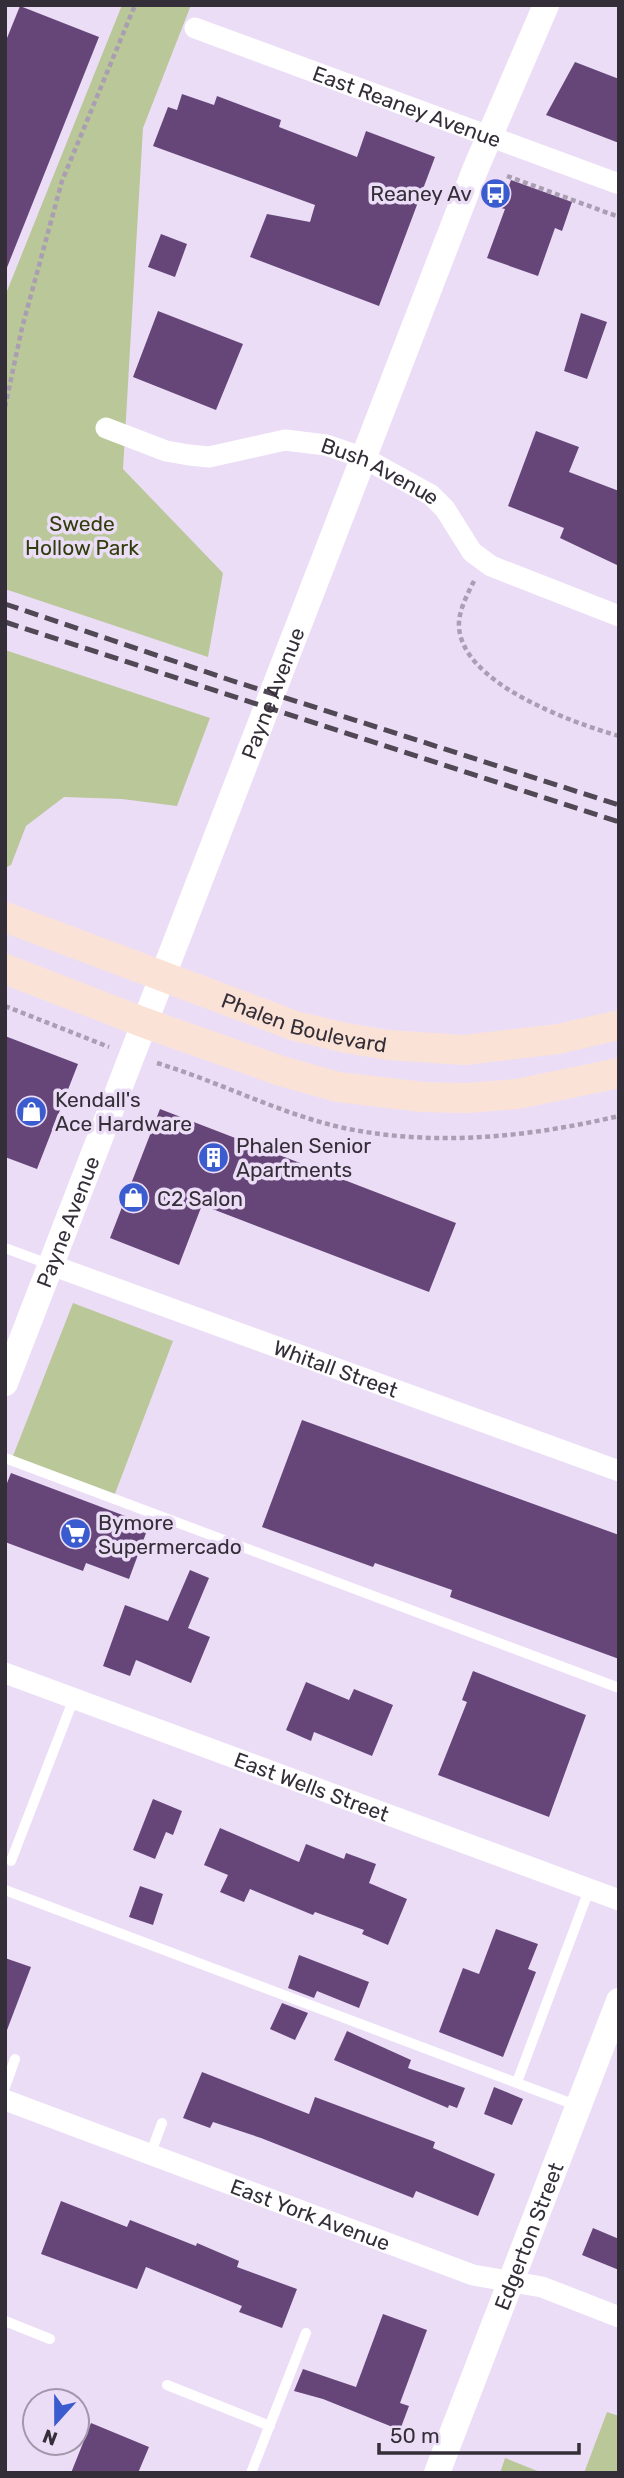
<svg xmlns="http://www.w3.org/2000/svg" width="624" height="2478" font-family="Rubik,sans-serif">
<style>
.green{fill:#b9c799}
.building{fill:#664679}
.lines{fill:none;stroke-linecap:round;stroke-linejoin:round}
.path{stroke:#a99eb2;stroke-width:4.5;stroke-dasharray:5 3.5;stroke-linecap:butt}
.service{stroke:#fff;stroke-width:10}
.minor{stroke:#fff;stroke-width:21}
.tertiary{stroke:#fff;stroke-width:26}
.secondary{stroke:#fbe2d6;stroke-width:30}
.rail{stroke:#504955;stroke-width:5;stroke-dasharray:14 7;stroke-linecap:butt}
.labels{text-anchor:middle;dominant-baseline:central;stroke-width:7;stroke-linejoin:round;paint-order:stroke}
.street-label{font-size:21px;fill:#342e38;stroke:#ecddf7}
.poi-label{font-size:21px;fill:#342e38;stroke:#ecddf7;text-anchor:start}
.park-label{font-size:21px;fill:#323d0c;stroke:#ecddf7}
</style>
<rect width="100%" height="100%" fill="#ecddf7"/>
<!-- green -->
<path class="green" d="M122,5H191L143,128L123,469L223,573L208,657L5,589V296Z
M5,650L210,718L177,806L122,799L64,797L26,826L11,865L5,868Z
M73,1303L173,1341L113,1499L11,1461Z
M607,2412L619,2416V2473H584Z
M505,2458L540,2472V2473H500Z"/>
<!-- building -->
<path class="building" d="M20,6L99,37L6,270L5,43Z
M575,62L619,79V143L546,115Z
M182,94L214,105L217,96L281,120L279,127L357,157L366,131L435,157L379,306L250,257L267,214L310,222L315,205L153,146L168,107L177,110Z
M511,180L572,202L562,231L555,228L538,276L487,258L505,209L501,208Z
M161,234L187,244L175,277L148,267Z
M158,311L243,344L216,410L133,377Z
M581,313L607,322L587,379L564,371Z
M536,431L579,447L569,472L619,491V566L560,538L564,528L508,506Z
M5,1036L78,1064L37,1169L5,1157Z
M160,1109L456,1223L429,1292L202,1205L179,1265L110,1238Z
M302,1420L619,1535V1659L450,1597L452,1590L375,1563L373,1567L262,1527Z
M11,1473L149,1525L129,1579L86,1563L83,1571L5,1542V1488Z
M190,1570L209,1578L188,1628L210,1637L191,1683L136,1660L130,1676L103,1666L125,1605L168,1621Z
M473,1671L586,1715L549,1817L438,1775L467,1702L462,1700Z
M306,1682L349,1700L354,1689L393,1705L372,1756L314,1732L311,1741L286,1730Z
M153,1799L182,1811L173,1835L166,1832L155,1859L133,1850Z
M220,1828L299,1862L306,1844L344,1859L346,1853L376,1864L369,1883L407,1899L388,1945L362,1934L364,1930L315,1912L313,1915L250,1889L244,1902L220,1892L228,1875L204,1865Z
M140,1886L163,1894L153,1925L129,1917Z
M496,1929L538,1944L528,1969L536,1972L503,2057L439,2032L463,1968L479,1974Z
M299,1955L369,1982L359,2008L317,1991L314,1998L288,1988Z
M5,1958L31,1967L7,2030L5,2029Z
M282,2003L308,2013L295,2040L270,2029Z
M347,2031L411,2060L408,2068L465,2088L457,2108L449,2105L448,2108L334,2060Z
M202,2072L309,2114L315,2097L435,2142L433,2148L495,2174L478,2216L416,2191L413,2198L261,2138L213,2122L210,2128L183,2118Z
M494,2087L523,2099L512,2125L484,2114Z
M61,2201L127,2227L130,2220L196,2246L197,2243L239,2261L237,2267L297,2289L282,2328L239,2312L242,2306L146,2267L137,2289L41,2254Z
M593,2228L619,2239V2270L582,2255Z
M383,2314L427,2330L400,2403L409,2406L400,2430L323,2399L294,2391L303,2369L356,2387Z
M91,2423L149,2447L138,2473H71Z"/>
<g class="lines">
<!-- path -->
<path class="path" d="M507,176L619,217
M5,407L22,328L62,181L135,5
M474,581C468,593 460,608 459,622C456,682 573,723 619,736
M5,1006L109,1047
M157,1063C220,1082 280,1114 344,1128C435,1147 529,1137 619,1116"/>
<!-- service -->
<path class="service" d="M5,1248L51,1265
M5,1458L619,1688
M11,1861L74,1698
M5,1890L578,2106
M517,2082L589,1890
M5,2087L15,2059
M150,2155L162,2123
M5,2321L50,2339
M167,2385L270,2426
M251,2473L306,2333"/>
<!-- minor -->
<g class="minor">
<path id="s1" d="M195,28L619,184"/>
<path id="s2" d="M106,428L166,451L189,455L209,457L285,440L326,445L364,458L431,495L445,509L472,552L491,566L619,616"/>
<path id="s3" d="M51,1265L619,1471"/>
<path id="s4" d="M5,1673L619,1900"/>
<path id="s5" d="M5,2100L473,2275L542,2287L619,2317"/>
</g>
<!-- tertiary -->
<g class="tertiary">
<path id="s6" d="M5,1383L475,170L546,5"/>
<path id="s7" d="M437,2473L619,2001"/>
</g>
<!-- secondary -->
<g class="secondary">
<path id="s8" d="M5,917L295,1026L346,1038L388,1045L464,1050L558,1039L619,1025"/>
<path d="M5,969L145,1023L281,1071L338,1087L423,1097L467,1098L517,1094L619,1073"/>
</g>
<!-- rail -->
<path class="rail" d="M5,604L227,679L619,805
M5,622L619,822"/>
</g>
<!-- icons -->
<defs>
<symbol id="bus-disc" viewBox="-11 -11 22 22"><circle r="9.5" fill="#3b5cce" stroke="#ecddf7"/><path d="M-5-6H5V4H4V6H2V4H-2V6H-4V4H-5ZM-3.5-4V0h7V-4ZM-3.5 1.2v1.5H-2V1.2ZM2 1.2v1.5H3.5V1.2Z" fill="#fff"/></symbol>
<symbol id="shop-disc" viewBox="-11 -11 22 22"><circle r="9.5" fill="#3b5cce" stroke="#ecddf7"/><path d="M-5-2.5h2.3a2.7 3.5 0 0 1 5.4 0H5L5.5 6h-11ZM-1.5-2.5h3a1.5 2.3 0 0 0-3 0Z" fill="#fff"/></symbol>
<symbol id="building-disc" viewBox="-11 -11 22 22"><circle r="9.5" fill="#3b5cce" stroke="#ecddf7"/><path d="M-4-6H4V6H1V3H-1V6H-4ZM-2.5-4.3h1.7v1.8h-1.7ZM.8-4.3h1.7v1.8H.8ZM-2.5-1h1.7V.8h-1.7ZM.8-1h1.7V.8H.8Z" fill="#fff"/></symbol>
<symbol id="supermarket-disc" viewBox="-11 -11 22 22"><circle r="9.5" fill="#3b5cce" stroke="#ecddf7"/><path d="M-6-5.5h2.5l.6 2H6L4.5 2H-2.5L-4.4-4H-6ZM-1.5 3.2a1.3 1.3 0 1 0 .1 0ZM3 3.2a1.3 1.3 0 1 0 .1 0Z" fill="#fff"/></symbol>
</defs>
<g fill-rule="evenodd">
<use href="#bus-disc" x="478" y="176" width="35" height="35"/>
<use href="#shop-disc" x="14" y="1094" width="35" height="35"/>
<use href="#building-disc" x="196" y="1140" width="35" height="35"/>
<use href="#shop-disc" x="116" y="1180" width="35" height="35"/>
<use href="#supermarket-disc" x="58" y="1516" width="35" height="35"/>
</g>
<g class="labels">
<!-- street labels -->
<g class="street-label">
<text stroke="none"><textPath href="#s1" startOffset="226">East Reaney Avenue</textPath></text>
<text stroke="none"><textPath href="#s2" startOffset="287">Bush Avenue</textPath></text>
<text stroke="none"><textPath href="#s6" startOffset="740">Payne Avenue</textPath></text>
<text stroke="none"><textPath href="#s8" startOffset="318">Phalen Boulevard</textPath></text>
<text stroke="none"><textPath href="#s6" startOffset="173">Payne Avenue</textPath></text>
<text stroke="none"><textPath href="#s3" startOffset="303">Whitall Street</textPath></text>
<text stroke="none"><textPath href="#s4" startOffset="327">East Wells Street</textPath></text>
<text stroke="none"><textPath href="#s5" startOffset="326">East York Avenue</textPath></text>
<text stroke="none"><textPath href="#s7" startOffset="254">Edgerton Street</textPath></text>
</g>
<!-- poi labels -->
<g class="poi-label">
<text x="472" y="193" text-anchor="end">Reaney Av</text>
<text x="55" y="1099">Kendall's<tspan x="55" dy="24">Ace Hardware</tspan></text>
<text x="236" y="1145">Phalen Senior<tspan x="236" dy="24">Apartments</tspan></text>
<text x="157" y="1198">C2 Salon</text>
<text x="98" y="1522">Bymore<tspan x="98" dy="24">Supermercado</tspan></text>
</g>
<!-- park labels -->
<g class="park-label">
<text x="82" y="523">Swede<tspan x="82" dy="24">Hollow Park</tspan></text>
</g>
</g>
<!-- border -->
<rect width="624" height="2478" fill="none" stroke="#342e38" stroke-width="14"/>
<!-- north arrow -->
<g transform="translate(56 2422) rotate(201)"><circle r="33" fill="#ecddf7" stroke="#a297ab" stroke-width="2"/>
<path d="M0-5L12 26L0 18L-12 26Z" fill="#3b5cce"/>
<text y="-10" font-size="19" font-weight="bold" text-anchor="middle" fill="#342e38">N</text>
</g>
<!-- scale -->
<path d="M379 2443v10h200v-10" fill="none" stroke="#342e38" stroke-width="3.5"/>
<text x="390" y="2443" font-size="21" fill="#342e38" stroke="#ecddf7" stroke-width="5" paint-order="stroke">50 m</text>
</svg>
